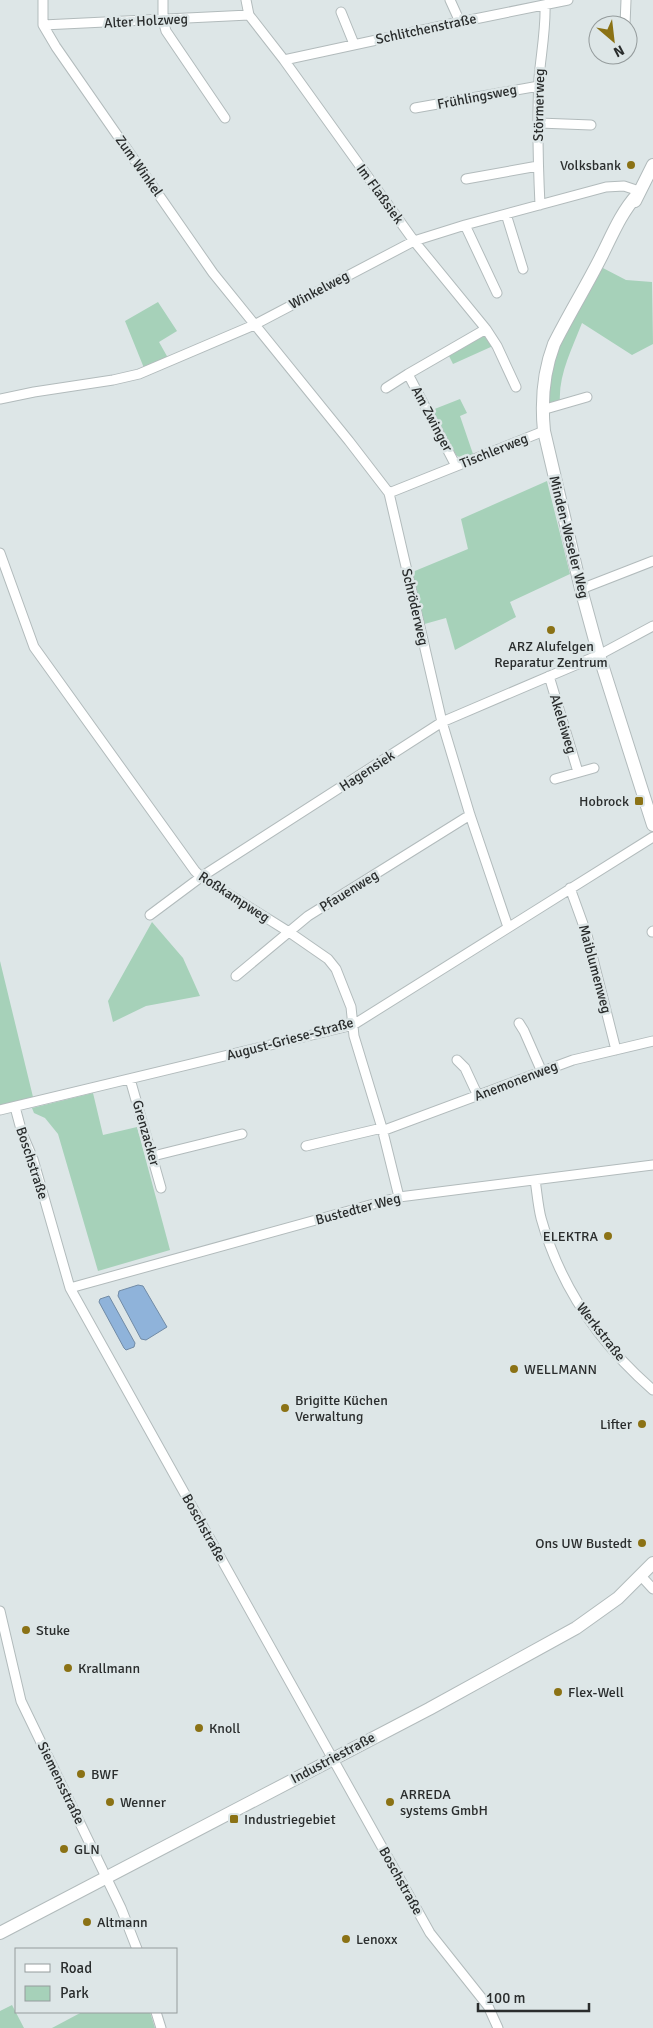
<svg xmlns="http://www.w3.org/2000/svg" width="653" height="2028" font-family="Signika,sans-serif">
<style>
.green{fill:#a6d1b9}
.water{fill:#8fb3da;stroke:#718ba6}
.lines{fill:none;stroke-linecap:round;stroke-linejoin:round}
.street-casing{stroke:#b2bbbc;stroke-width:11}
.secondary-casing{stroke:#b2bbbc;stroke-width:14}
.street{stroke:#fff;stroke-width:9}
.secondary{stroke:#fff;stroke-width:12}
.poi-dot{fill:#8b7215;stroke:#dde6e7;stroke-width:2}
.labels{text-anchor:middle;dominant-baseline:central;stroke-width:5;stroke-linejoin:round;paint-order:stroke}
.street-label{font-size:14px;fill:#2a2d2d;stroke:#dde6e7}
.poi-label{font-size:14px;fill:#2a2d2d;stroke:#dde6e7;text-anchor:start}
</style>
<rect width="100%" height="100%" fill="#dde6e7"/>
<!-- green -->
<path class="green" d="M601,267L626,280L652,282L653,344L632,355L582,323C572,349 558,375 560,403L546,406L558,344Z
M158,302L177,331L159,342L168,358L144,368L125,321Z
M487,334L493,346L453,364L449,356Z
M460,399L467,413L460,416L473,454C467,457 462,460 456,455L432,410Z
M547,481L570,574L510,602L516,617L455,650L446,618L421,625L410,573L468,549L461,519Z
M152,922L183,958L200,996L146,1006L113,1022L108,1001Z
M0,961L33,1097L0,1107Z
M93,1093L103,1135L137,1127L170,1250L98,1271L58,1134L45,1118L34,1113L32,1108Z
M12,2005L24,2028H0V2011Z
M82,2012H150L155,2028H52Z"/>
<!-- water -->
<path class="water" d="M138,1285L143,1286L167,1327L146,1340L141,1339L118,1296L119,1291Z
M109,1296L135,1343L134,1347L126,1350L124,1348L99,1302L100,1299Z"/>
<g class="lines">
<defs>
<path id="street" d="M43,0V25L56,47L213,273L349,441L389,493L442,722L470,815L508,927
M163,0V20L166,31L225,118
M246,0L249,15L284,60L414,241L486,329L497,346L516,387
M450,0L460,22
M341,12L354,44
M43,25L249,15
M625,25L626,0
M284,60L460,22L568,0
M415,108L539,86
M539,123L591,125
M466,179L538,166
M540,205C538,163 537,120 539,78C541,54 546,28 545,5
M506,214L523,269
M465,225L497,293
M386,388L408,374
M0,399L34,392L113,380L139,374L254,325L414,241L465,225L606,187L624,186L639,191
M542,410L587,397
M456,466L408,374L486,329
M389,493L544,431
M0,553L34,647L195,871L201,877L289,932L328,959L336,969L351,1007L354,1036L382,1128L399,1197
M581,589L653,561
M549,676L578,772
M555,779L594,768
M570,888L587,935L616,1050
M150,915L201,877L442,722L599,655L653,626
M652,932L653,931
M236,976L308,916L470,815
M519,1023L524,1031L542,1072
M457,1060L465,1068L478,1096
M130,1079L161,1188
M15,1107L22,1133L33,1159L70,1288L430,1933L488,2006L498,2028
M0,1110L353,1025L653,837
M382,1131L573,1060L653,1041
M306,1146L382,1128
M153,1156L242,1134
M535,1180C537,1192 538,1206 541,1218C560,1286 600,1344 653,1390
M70,1288L399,1197L653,1165
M641,1576L653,1589
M0,1611L21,1701L121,1908L137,1949
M156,2012L161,2028"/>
<path id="secondary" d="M637,195C621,213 613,233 602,255C587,285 569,314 554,344C543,373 541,401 544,431L581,589L599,655L653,825
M635,201L653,165
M0,1933L429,1709L576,1628L618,1598L653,1563"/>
</defs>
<!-- street casing -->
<use href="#street" class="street-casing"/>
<!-- secondary casing -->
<use href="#secondary" class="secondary-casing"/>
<!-- street -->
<use href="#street" class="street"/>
<!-- secondary -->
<use href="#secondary" class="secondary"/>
</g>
<!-- markers -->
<g class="poi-dot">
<circle cx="631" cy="165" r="5"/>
<circle cx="551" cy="630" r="5"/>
<rect x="634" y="796" width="10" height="10" rx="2.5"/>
<circle cx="608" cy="1236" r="5"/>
<circle cx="514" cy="1369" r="5"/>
<circle cx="285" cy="1408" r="5"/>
<circle cx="642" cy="1424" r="5"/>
<circle cx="642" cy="1543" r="5"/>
<circle cx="26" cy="1630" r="5"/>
<circle cx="68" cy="1668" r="5"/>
<circle cx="558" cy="1692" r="5"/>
<circle cx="199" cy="1728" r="5"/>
<circle cx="81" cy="1774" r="5"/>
<circle cx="110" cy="1802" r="5"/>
<circle cx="390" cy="1802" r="5"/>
<rect x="229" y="1814" width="10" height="10" rx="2.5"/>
<circle cx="64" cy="1849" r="5"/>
<circle cx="87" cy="1922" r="5"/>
<circle cx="346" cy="1939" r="5"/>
</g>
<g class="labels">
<!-- street labels -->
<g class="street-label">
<text transform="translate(146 21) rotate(-3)">Alter Holzweg</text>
<text transform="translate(426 29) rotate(-12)">Schlitchenstraße</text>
<text transform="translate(477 97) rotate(-11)">Frühlingsweg</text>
<text transform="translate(539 105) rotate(-89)">Störmerweg</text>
<text transform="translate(139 166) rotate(55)">Zum Winkel</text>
<text transform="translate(380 194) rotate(54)">Im Flaßsiek</text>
<text transform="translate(319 290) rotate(-28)">Winkelweg</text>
<text transform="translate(432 419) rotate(62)">Am Zwinger</text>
<text transform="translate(494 451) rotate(-22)">Tischlerweg</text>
<text transform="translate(569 537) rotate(76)">Minden-Weseler Weg</text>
<text transform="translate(415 607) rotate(77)">Schröderweg</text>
<text transform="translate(563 724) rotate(73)">Akeleiweg</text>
<text transform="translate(367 771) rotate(-33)">Hagensiek</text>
<text transform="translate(349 891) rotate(-32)">Pfauenweg</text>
<text transform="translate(234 897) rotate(33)">Roßkampweg</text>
<text transform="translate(595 969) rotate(75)">Maiblumenweg</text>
<text transform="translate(290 1039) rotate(-15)">August-Griese-Straße</text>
<text transform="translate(516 1081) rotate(-21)">Anemonenweg</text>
<text transform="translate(146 1133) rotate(74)">Grenzacker</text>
<text transform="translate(32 1163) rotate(72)">Boschstraße</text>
<text transform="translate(358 1209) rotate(-15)">Bustedter Weg</text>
<text transform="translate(601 1332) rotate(52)">Werkstraße</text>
<text transform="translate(204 1528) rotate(61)">Boschstraße</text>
<text transform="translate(333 1758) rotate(-28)">Industriestraße</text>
<text transform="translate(61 1783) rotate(64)">Siemensstraße</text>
<text transform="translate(401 1881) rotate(61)">Boschstraße</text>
</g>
<!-- poi labels -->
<g class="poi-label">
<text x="621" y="165" text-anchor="end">Volksbank</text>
<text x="551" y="646" text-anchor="middle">ARZ Alufelgen<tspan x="551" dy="16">Reparatur Zentrum</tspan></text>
<text x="629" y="801" text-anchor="end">Hobrock</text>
<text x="598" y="1236" text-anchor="end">ELEKTRA</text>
<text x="524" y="1369">WELLMANN</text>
<text x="295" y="1400">Brigitte Küchen<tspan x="295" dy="16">Verwaltung</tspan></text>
<text x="632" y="1424" text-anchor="end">Lifter</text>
<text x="632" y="1543" text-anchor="end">Ons UW Bustedt</text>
<text x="36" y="1630">Stuke</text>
<text x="78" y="1668">Krallmann</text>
<text x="568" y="1692">Flex-Well</text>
<text x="209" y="1728">Knoll</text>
<text x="91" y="1774">BWF</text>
<text x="400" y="1794">ARREDA<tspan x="400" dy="16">systems GmbH</tspan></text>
<text x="120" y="1802">Wenner</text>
<text x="244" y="1819">Industriegebiet</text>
<text x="74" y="1849">GLN</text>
<text x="97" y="1922">Altmann</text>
<text x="356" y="1939">Lenoxx</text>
</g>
</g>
<!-- legend -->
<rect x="15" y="1948" width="162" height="65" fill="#dde6e7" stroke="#959c9d"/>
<rect x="25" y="1964" width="25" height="8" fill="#ffffff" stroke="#959c9d"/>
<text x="60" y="1973" font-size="15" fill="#2a2d2d">Road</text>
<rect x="25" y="1986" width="25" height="15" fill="#a6d1b9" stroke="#959c9d"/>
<text x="60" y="1998" font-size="15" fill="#2a2d2d">Park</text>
<!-- north arrow -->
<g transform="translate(613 40) rotate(152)"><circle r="24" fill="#dde6e7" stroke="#959c9d"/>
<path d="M0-4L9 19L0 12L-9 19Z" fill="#8b7215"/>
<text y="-8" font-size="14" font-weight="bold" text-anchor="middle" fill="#2a2d2d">N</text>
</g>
<!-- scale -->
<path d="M478 2003v8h111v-8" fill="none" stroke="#2a2d2d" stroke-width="2.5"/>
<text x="486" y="2003" font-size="15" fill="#2a2d2d" stroke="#dde6e7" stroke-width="4" paint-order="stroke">100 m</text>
</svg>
